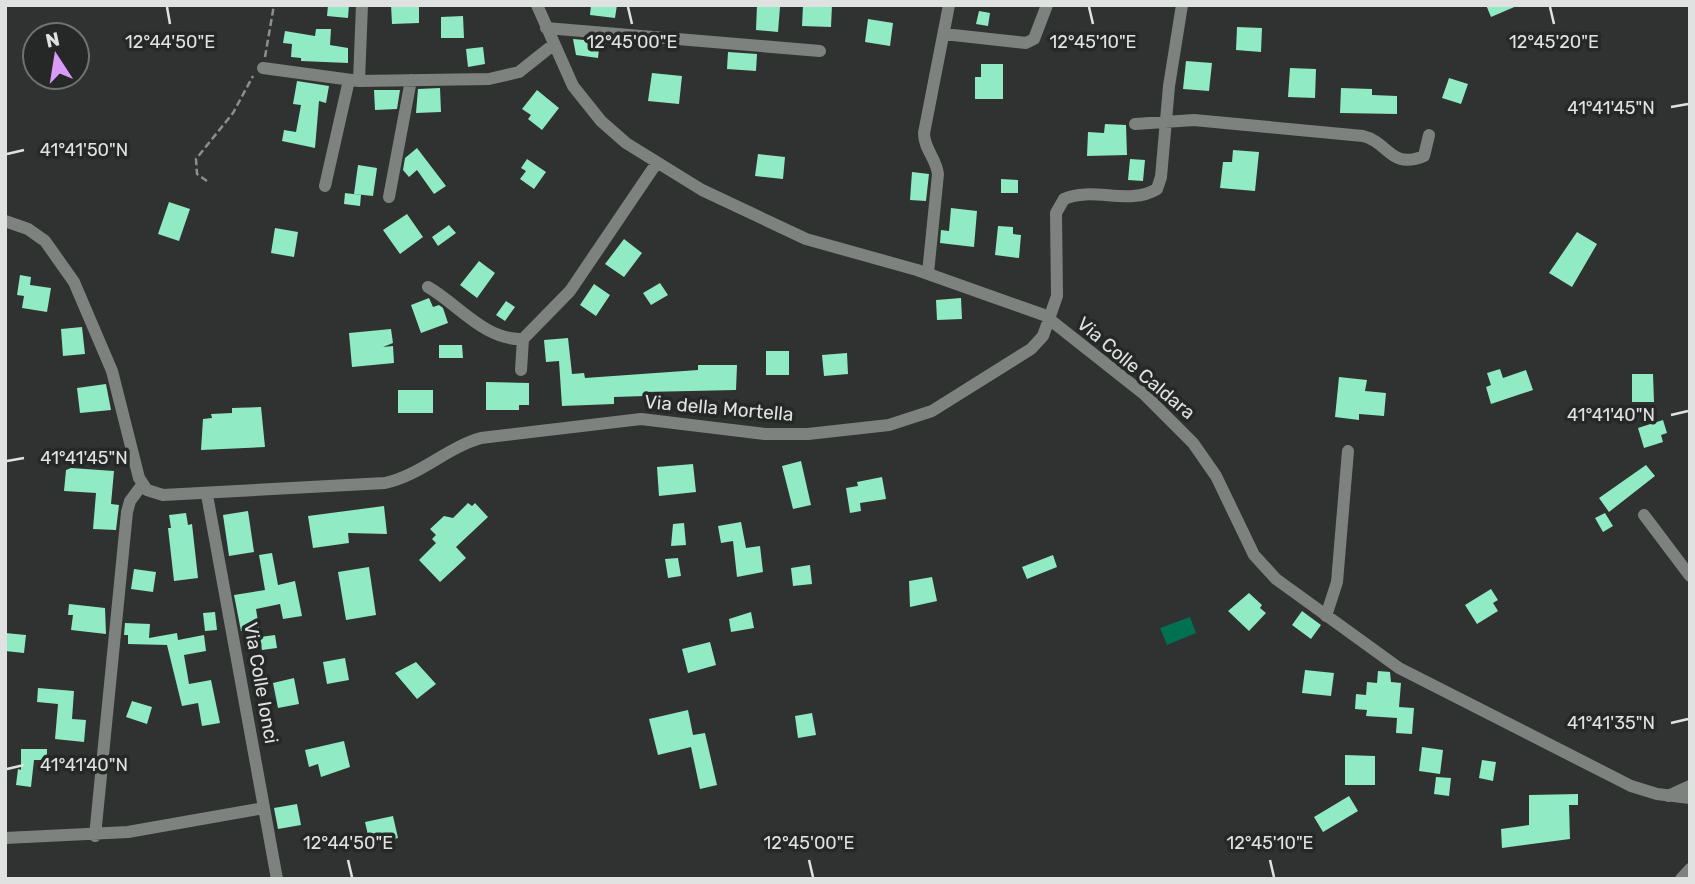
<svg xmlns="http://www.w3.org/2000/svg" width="1695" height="884" font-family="Rubik,sans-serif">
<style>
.water{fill:#007150}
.building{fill:#90eac3}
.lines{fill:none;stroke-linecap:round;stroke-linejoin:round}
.path{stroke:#8b8e8c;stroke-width:2.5;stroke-dasharray:7 3.5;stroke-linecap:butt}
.minor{stroke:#7d827f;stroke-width:12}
.ticks{fill:none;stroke:#dfe2e0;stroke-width:2.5}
.labels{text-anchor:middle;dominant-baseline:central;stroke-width:7;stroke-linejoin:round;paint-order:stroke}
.street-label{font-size:19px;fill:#dfe2e0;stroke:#252827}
.ticks-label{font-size:18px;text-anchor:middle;fill:#dfe2e0;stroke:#252827;stroke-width:7;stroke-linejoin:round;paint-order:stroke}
</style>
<rect width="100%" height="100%" fill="#2f3231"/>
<!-- water -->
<path class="water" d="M1190,617L1196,633L1167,645L1160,628Z"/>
<!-- building -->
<path class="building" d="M328,5H349L348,18L327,16Z
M391,5H419V23L392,24Z
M591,5H617L615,18L590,15Z
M757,5L780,7L778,32L756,30Z
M803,5H832L831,27L802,26Z
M1486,5H1519L1491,17Z
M979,11L990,13L988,26L976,24Z
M463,16L464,38H441V17Z
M868,19L893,23L890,46L865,42Z
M1237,27L1262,28L1261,52L1236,50Z
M316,29H331L330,45L348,48V63L301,61V58L291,57L292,44L283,43L285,31L315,36Z
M573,39L606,42V50L599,49L598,58L576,55Z
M483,47L485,64L468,67L466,49Z
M728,52L757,54L756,71L727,69Z
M1186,61L1212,63L1209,91L1183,89Z
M981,64H1003V99H975V77H981Z
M1290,68L1316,69L1315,98L1288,97Z
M652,73L682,76L679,104L648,101Z
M1449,78L1468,84L1461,104L1442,98Z
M297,81L329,86L326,103L319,101L315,148L282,141L284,130L296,132L301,105L293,104Z
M440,88L441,112L416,113L418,89Z
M1341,88L1372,89V95L1397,96V114L1340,113Z
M374,90H400L397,109L375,110Z
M537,90L559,108L542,130L528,119L531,115L522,109Z
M1105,124L1126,125L1127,155L1087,156L1088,132L1104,133Z
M417,148L446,186L434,194L417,170L409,177L403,170L405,158Z
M1233,150L1259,152L1255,191L1220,188L1223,162H1232Z
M758,154L785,157L783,179L755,176Z
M527,159L546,172L534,189L520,179L526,171L521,168Z
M1130,159L1145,160L1143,181L1128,180Z
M358,165L377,168L373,196L354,194Z
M912,172L929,174L926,201L910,200Z
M1001,179L1018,180V193H1001Z
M345,193L361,195L360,206L344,204Z
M169,202L190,209L179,241L158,234Z
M951,208L977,211L974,247L940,243L941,230L949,231Z
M407,214L423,237L400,254L383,230Z
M449,225L456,233L438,246L432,237Z
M998,226L1013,227V234L1021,235L1019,258L995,255Z
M275,228L298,232L294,257L271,253Z
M1577,232L1597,244L1572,287L1549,273Z
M624,239L642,253L624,277L605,264Z
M479,261L495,273L477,298L460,285Z
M20,275L31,277L30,285L51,288L47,312L22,308L24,296L17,295Z
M660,283L668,295L651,305L643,293Z
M594,284L610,295L596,316L580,305Z
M429,298L433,307L439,305L443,308L448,323L421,333L411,305Z
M961,298L962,319L937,320L936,300Z
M506,301L515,307L505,321L496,315Z
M82,327L85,354L63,356L61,329Z
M391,329L393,343L383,347L393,346L394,363L352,367L349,333Z
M568,338L572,374L584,373L585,378L698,370V365H737L736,390L645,392V396L614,397V404L562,406L559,361L546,362L544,340Z
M439,345H462L463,358H439Z
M766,351H789V375H766Z
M847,353L848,374L824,376L822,355Z
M1500,369L1503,378L1526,370L1533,390L1491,404L1486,387L1491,385L1487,373Z
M1632,374H1653L1654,402H1632Z
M1339,377L1367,380L1365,391L1386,393L1384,416L1359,414V420L1335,417Z
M486,382L529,383V405H519V410H486Z
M106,384L111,410L80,413L77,388Z
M398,390H433V413H398Z
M261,407L265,447L201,450L203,419L212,418L211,414L232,413V408Z
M1663,420L1667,433L1661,435L1663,442L1644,448L1638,428Z
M801,461L811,505L793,509L782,466Z
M693,464L696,492L659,496L657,467Z
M1646,465L1655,476L1609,512L1599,498Z
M71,468L114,471L111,504L119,505L116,530L93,529L96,493L64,491L66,470Z
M882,477L886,499L860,503L861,511L850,513L846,488L858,486L857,482Z
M468,503L472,506L475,503L488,517L456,547L466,558L440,582L419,560L436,543L432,539L436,535L430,529L444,516L453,518Z
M384,506L387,534L348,533L349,543L313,548L308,516Z
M248,511L254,552L229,556L223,515Z
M186,513L188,525L192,524L198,578L174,581L168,528H171L169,515Z
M1605,513L1613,526L1603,532L1595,518Z
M741,522L746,548L760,546L763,572L737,577L733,541L721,543L718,526Z
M684,523L686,545L671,546L673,524Z
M272,553L278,585L295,581L302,616L283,619L280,604L256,609L259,628L241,631L234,595L265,590L259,555Z
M1053,555L1057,567L1027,579L1022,567Z
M678,558L681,576L668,578L665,559Z
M810,565L812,584L793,586L791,568Z
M369,567L376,615L346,620L338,572Z
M134,569L156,572L153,592L131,589Z
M932,577L937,601L910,607L909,581Z
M1491,589L1498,600L1493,603L1498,611L1477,624L1465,605Z
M1249,593L1262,605L1260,608L1266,613L1249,631L1228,611Z
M69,604L105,608L106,634L71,630L73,615H68Z
M1302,611L1321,625L1311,639L1292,625Z
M215,612L217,630L205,631L203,613Z
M751,612L754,628L731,632L729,619Z
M125,623L150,624L149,638L177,633L178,640L204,635L206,651L184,655L189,684L211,680L220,723L202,726L198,703L182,706L167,645L128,644V635H124Z
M5,633L26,635L24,653L5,651Z
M275,635L277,648L262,650L260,637Z
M710,642L716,665L688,673L682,649Z
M345,658L349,680L327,684L323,662Z
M416,662L436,684L417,699L395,673Z
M1305,670L1334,673L1331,696L1302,693Z
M1378,671L1390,672L1391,682L1401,683L1399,707L1414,708L1412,734L1396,733L1397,718L1366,716L1367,710L1355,709L1356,694L1366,695L1367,682L1377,683Z
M294,678L299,704L278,708L273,683Z
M38,688L74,691L72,719L86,720L84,742L55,739L58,704L37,702Z
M132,701L152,707L147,724L126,717Z
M688,710L693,735L705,733L717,785L700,789L691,747L658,755L649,719Z
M812,713L816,735L798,738L795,716Z
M344,741L350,767L321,777L318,764L309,767L305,750Z
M1422,747L1443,750L1440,774L1419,771Z
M21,749H47V760H34L31,787L16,785L18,769L21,770Z
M1345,755L1375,756V785H1345Z
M1482,760L1496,762L1493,781L1479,778Z
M1436,777L1451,778L1449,796L1434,794Z
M1578,794V805H1569L1570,839L1502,848L1501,829L1529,825V795Z
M1349,796L1358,811L1323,832L1314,817Z
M297,804L301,825L278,829L274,808Z
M393,816L398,838L370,844L365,822Z"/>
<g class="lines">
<!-- path -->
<path class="path" d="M265,57L274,5
M207,181L197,174L196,159L233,113L253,76"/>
<!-- minor -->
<path class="minor" d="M537,5L573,86L601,121L626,143L702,190L806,239L917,270L1044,315L1144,394L1193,443L1216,476L1254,555L1276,579L1399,668L1631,786L1657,794L1690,798
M546,28L820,51
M944,34L1026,43L1034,39L1047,5
M263,68L359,81L489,79L519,72L553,45
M359,81L362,5
M1135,124L1194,120L1363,136C1389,142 1390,170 1424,156L1429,135
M325,186L349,80
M389,197L411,80
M5,221L28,229L45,241L74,282L112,371L139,478L147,490L163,495L385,483C421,475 446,448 481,438L641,419L765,434H808L889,425L932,411L1031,349L1043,336L1057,296L1056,213L1064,199C1093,186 1129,206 1157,189L1161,177L1169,86L1182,5
M928,273L938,174C936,158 924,149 924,133L949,5
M428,287C458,304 485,341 523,339
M521,370L523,339L570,291L656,164
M207,495L277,879
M1644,515L1690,576
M1326,616L1337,582L1348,451
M1668,796L1690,786
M95,836L127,512L130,501L142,485
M5,838L128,832L264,808
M1681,879L1690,869"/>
</g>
<!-- ticks -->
<path class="ticks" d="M167,7L170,24M628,7L632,24M1089,7L1093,24M1550,7L1554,24M1671,107L1688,104M7,154L24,150M1671,415L1688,411M7,461L24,458M1671,723L1688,719M7,769L24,765M348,860L352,877M809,860L813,877M1270,860L1274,877"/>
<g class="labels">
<!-- street labels -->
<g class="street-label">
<text transform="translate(1136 368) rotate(40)">Via Colle Caldara</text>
<text transform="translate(719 408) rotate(5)">Via della Mortella</text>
<text transform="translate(261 683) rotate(80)">Via Colle Ionci</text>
</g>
</g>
<g class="ticks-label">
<text x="170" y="48">12°44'50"E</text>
<text x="632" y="48">12°45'00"E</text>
<text x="1093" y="48">12°45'10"E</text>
<text x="1554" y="48">12°45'20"E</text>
<text x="1611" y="114">41°41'45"N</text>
<text x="84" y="156">41°41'50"N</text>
<text x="1611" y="421">41°41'40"N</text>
<text x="84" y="464">41°41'45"N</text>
<text x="1611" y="729">41°41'35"N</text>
<text x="84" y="771">41°41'40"N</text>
<text x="1270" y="849">12°45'10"E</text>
<text x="348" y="849">12°44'50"E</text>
<text x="809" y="849">12°45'00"E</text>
</g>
<!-- border -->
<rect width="1695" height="884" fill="none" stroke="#dfe2e0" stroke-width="14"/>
<!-- north arrow -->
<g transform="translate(56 56) rotate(348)"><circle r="33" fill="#252827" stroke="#6f7271" stroke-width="2"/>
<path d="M0-5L12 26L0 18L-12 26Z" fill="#da9af7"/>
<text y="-10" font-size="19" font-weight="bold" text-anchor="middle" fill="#dfe2e0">N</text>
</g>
</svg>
